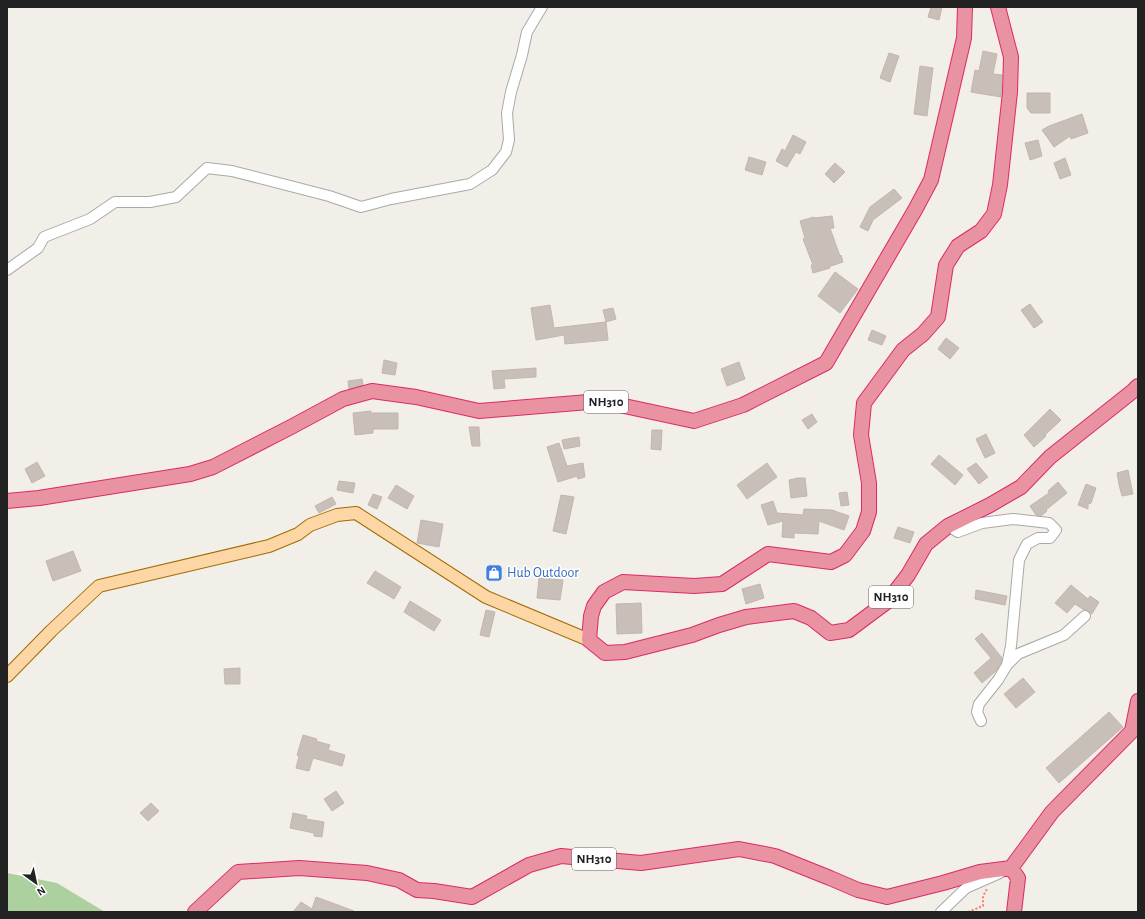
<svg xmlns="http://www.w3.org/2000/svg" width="1145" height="919" font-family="'Alegreya Sans',sans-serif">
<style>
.forest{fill:#add19e}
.building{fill:#c7bfb8;stroke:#c4b6ab}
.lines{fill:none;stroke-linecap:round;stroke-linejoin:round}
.minor-casing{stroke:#a9a9a9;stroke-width:12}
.major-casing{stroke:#a06b00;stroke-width:14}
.highway-casing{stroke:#dc2a67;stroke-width:16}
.path{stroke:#fa8072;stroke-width:2;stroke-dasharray:2 2;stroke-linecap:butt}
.minor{stroke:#fff;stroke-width:10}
.major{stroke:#fcd6a4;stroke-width:12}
.highway{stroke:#e892a2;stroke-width:14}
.labels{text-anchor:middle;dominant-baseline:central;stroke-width:3;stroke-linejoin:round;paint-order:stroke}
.shield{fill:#fff;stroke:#646464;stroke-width:1}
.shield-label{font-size:13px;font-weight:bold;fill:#222}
.shop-label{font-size:14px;fill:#366cbe;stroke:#fff;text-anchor:start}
</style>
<rect width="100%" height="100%" fill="#f2efe9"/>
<!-- forest -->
<path class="forest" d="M7,873L57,883L105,912H7Z"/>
<!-- building -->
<path class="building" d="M931,7H942L939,20L928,17Z
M983,51L997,54L993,74L1002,75L1001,97L971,92L975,70L979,71Z
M889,53L899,56L890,82L880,78Z
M920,66L933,68L927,116L914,114Z
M1027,93H1050V113H1031L1027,108Z
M1082,114L1088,133L1071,139L1070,136L1054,147L1042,130L1049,126Z
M793,135L806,142L800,154L796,152L787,167L776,161L782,149L785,151Z
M1038,140L1042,156L1030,160L1025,143Z
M749,157L766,162L762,175L745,170Z
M1065,158L1071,175L1060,179L1054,163Z
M835,163L845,172L834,183L825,174Z
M894,189L902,198L873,220L868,231L860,227L870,207Z
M832,216L834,228H830L840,256L841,255L843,262L828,267L830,268L813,273L811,265H813L803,239L805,238L800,221L814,217V218Z
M835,272L858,289L840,313L818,296Z
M1030,304L1043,322L1034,328L1021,310Z
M550,305L554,328L606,322L608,340L565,344L564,335L536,340L531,308Z
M613,308L616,319L606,322L603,310Z
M872,330L886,336L882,345L868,340Z
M946,338L959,348L950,359L938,349Z
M384,360L397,363L395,375L382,373Z
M739,362L745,379L727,386L721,369Z
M536,368V377L504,379L505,388L494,389L492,371Z
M362,379L363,385L349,389L348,381Z
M1050,409L1061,420L1045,435L1046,436L1034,447L1024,435Z
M371,411V413H398V429H373V433L355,435L353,413Z
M812,414L817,422L808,429L802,420Z
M469,427H479L480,446H472Z
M652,430H662L661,450L651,449Z
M986,434L995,453L985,458L976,439Z
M579,437L580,446L564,449L562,440Z
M559,443L567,466L583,463L585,477L578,479L577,476L558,482L547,447Z
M939,455L963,475L955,485L931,464Z
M37,462L45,476L32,483L25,469Z
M767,463L777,477L747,499L737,485Z
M976,463L988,477L979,484L967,469Z
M1128,470L1133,494L1122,496L1119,485L1117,473Z
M798,478H805L807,496L791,498L789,480Z
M339,481L355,483L353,493L337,490Z
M1058,482L1067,493L1046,510L1047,511L1041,516L1036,515L1030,506L1049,493L1048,491Z
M1086,484L1096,488L1091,503L1088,504V509L1078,505Z
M396,485L414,496L407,509L388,498Z
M847,492L849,505L841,506L839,493Z
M373,494L382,497L377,509L368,505Z
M561,495L574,497L566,534L553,531Z
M332,497L336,504L319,513L315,506Z
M773,501L777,513L803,515L804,509L832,510L849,516L844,530L819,521L818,534L794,533V538L782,537L783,521L768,525L761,505Z
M421,520L443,524L439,547L417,543Z
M898,527L914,532L910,543L894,538Z
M73,551L81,571L53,581L46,561Z
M375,571L401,587L394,599L367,583Z
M539,578L563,580L560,600L537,598Z
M760,584L764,598L746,604L742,589Z
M1071,585L1088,599L1090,596L1099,602L1092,614L1087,610H1084L1075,604L1067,613L1055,603Z
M976,590L1007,596L1005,605L975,599Z
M410,601L441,620L434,631L404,612Z
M641,603L642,633L617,634L616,604Z
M486,610L495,612L489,637L480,635Z
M982,633L1002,658L1001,663L996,671L982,683L974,673L991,658L975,639Z
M240,668V684H225L224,669Z
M1023,678L1035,692L1016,708L1004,694Z
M1109,712L1123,727L1059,783L1046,768Z
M303,735L317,739L316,741L330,745L328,750L345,755L342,766L313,758L309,771L296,768L299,756L297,755Z
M336,791L344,803L332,811L324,799Z
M151,803L159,811L148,821L140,813Z
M293,813L307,816L306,819L324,822L322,837L314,836V833L290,828Z
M316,897L354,911V912H293L301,902L312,909Z"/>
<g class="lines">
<defs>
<path id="minor" d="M7,270L38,248L44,237L90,219L115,202H150L176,197L207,168L232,171L329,196L361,207L391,199L470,184L492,170L506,152L509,140L507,113L511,92L522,55L527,32L542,7
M948,526L958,532L982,523L1013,519L1049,523L1056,530L1050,538H1038L1027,544L1019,560L1011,646L1007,665L998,680L979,704L977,712L981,721
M1007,665L1018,654L1064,635L1085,616
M941,912L966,888L1000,873"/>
<path id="major" d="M7,676L51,631L99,586L269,546L298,534L310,525L337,515L356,513L486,597L589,640"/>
<path id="highway" d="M998,7L1011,57L1010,92L1000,185L994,214L981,231L958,246L946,265L938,317L923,334L903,350L864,403L861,435L869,483V512L863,531L845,555L831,562L768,554L722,584L694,586L623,582L604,592L594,606L591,616L589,640L605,653L625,652L692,635L719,625L746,617L794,611L811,618L830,633L849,630L888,601L908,575L926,544L948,526L990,505L1021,487L1050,457L1133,391L1138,386
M7,501L39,498L190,474L213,467L291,427L343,399L372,391L416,397L479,411L601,401L694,421L743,405L826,363L915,210L931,180L964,38L965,7
M1011,868L1018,878L1014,912
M195,912L238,872L299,868L367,873L399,880L417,890L434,891L472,897L529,865L561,856L641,863L739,849L775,856L830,878L858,890L887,897L943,883L980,872L1011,868L1052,812L1132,731L1138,701"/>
</defs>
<!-- minor casing -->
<use href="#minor" class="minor-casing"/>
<!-- major casing -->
<use href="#major" class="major-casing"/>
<!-- highway casing -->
<use href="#highway" class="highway-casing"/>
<!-- path -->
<path class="path" d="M968,912L983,906V896L987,889"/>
<!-- minor -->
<use href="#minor" class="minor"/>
<!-- major -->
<use href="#major" class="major"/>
<!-- highway -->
<use href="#highway" class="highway"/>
</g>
<!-- icons -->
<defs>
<symbol id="shop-square" viewBox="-11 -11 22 22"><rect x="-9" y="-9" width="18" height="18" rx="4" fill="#3f7fe0" stroke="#fff"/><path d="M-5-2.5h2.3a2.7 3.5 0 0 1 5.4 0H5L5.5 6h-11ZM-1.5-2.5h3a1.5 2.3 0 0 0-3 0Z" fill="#fff"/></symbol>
</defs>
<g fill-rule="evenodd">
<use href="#shop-square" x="484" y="563" width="20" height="20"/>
</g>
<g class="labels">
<!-- shield labels -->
<g class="shield">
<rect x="584" y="391" width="44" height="22" rx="3"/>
<rect x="869" y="586" width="44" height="22" rx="3"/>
<rect x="572" y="848" width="44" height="22" rx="3"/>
</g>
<g class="shield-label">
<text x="606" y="402">NH310</text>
<text x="891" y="597">NH310</text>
<text x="594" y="859">NH310</text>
</g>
<!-- shop labels -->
<g class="shop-label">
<text x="507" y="573">Hub Outdoor</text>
</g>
</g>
<!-- border -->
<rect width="1145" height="919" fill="none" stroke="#222222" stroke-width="16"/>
<!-- north arrow -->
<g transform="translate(36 883) rotate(147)" stroke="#ffffff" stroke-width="3" paint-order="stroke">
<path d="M0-3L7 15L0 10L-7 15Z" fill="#222222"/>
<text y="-6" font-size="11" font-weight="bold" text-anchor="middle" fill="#222222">N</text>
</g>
</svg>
